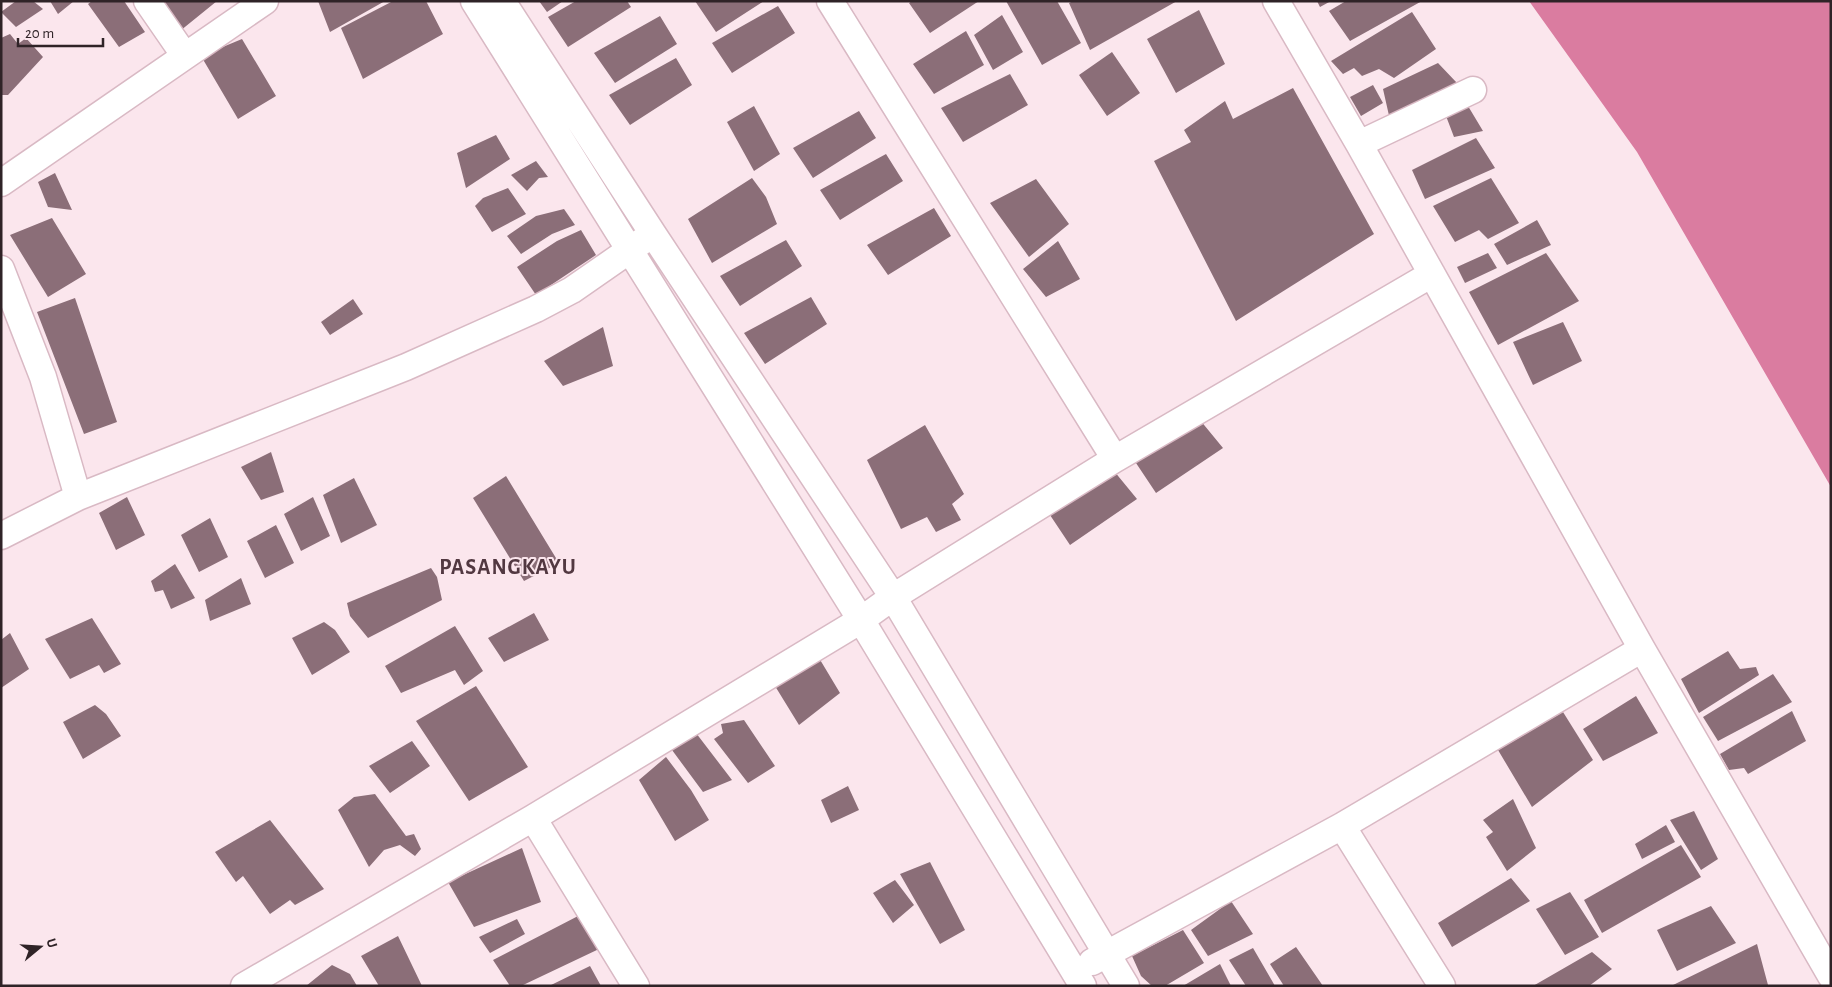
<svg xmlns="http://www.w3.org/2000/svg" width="1832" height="987" font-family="'Alegreya Sans',sans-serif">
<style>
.water{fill:#da7ca0}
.building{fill:#8b6e78}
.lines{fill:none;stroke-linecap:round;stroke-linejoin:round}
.street-casing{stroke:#d9b9c4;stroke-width:29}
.street{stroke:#fff;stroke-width:26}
.labels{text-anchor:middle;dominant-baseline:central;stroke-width:4;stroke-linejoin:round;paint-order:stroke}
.district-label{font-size:22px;font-weight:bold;letter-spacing:1px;fill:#523841;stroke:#fbe6ed}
</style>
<rect width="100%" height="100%" fill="#fbe6ed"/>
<!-- water -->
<path class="water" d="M1529,1H1831V487L1637,152Z"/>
<!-- building -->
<path class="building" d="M16,1H33L43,9L16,27L1,12Z
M50,1H74L58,14Z
M92,1H124L145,32L119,47L88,4Z
M154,1H217L175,35Z
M318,1H385L330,32Z
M393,1H426L443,34L363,79L341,28Z
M539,1H563L547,12Z
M576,1H627L631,7L568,47L548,17Z
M695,1H764L716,32Z
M912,1H979L930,33L909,3Z
M1006,1H1057L1081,43L1042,65Z
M1073,1H1177L1090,50L1069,3Z
M1317,1H1331L1320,7Z
M1346,1H1422L1350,41L1329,11Z
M778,6L795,33L732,73L712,43Z
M1199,10L1225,64L1176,93L1147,39Z
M1412,12L1436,49L1394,78L1379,69L1362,76L1354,68L1343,74L1331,61Z
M1002,15L1023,52L993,70L974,35Z
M660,16L677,44L615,83L594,53Z
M966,31L984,65L934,94L913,64Z
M10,34L18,44L26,38L43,57L8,95H1V38Z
M242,39L276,96L238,119L201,56Z
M1112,52L1140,93L1107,116L1079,75Z
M676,58L692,85L630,125L609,95Z
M1438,63L1457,83L1390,120L1383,89Z
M1010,74L1028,105L963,142L941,108Z
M1373,85L1383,103L1361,116L1350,97Z
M1293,88L1374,234L1236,321L1154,161L1191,142L1184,130L1225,101L1233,119Z
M754,106L780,154L754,171L727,122Z
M1468,106L1483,131L1454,137L1446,116Z
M859,111L876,138L813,178L793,148Z
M496,135L510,159L466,188L457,153Z
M1476,138L1495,168L1425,199L1412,170Z
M886,154L903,181L840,220L820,190Z
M536,161L548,177L539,178L527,191L511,175Z
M55,173L72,210L48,207L38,182Z
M752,178L766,197L777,224L712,263L688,219Z
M1491,178L1519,223L1488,239L1479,230L1455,242L1433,206Z
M1036,179L1069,224L1029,257L990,203Z
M508,188L526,214L492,232L475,206L483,198Z
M934,208L951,236L888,275L867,245Z
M564,209L575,225L552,234L521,254L507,236L536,216Z
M52,218L86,274L48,297L10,235Z
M1537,220L1551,245L1507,265L1494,244Z
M581,230L596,255L536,295L517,267L557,241Z
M786,240L802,266L740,306L720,276Z
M1058,241L1080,279L1046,297L1023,269Z
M1488,253L1497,268L1465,283L1457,267Z
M1546,253L1579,301L1498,345L1469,292Z
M811,297L827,324L765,364L744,333Z
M75,298L117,422L84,434L37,312Z
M353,299L363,314L330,335L321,322Z
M1563,322L1582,361L1533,385L1513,342Z
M603,327L613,366L563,386L544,361Z
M1200,420L1223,448L1156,493L1136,463Z
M925,425L964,494L952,504L961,520L936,532L927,517L901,529L867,460Z
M271,452L284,492L261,500L241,467Z
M1114,471L1137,499L1070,545L1050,515Z
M506,476L559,563L524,581L473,498Z
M354,478L377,525L341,543L323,495Z
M127,497L145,535L116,550L99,513Z
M313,497L330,536L301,551L284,514Z
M210,518L228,557L199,572L181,535Z
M276,525L294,563L265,578L247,541Z
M175,564L195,598L171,609L163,590L155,592L151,581Z
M431,568L437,577L442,600L368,638L350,616L347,603Z
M241,578L251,604L210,621L205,600Z
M534,613L549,640L504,662L488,638Z
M92,618L121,664L104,673L99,665L70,679L45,639Z
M324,622L335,630L350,652L312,675L292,638Z
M455,626L483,671L464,685L455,670L401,693L385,666Z
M10,633L29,669L1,688V640Z
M1728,651L1740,669L1756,667L1759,675L1699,713L1681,679Z
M819,658L840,693L799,725L775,686Z
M1773,674L1792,702L1718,741L1703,717Z
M476,686L528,767L469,801L416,721Z
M1636,696L1658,733L1603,761L1583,729Z
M95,705L106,714L121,736L83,759L63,722Z
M1792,711L1806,741L1748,774L1744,768L1729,770L1720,754Z
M1563,712L1593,760L1532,807L1498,750Z
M744,720L775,766L748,783L714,739L723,733L721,724Z
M696,733L732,780L703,792L672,750Z
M412,741L430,766L390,793L369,766Z
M666,757L691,790L709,820L675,841L639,780Z
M848,786L859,810L831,823L821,800Z
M375,794L406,836L414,834L421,849L415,856L400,845L384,850L369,867L338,810L354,797Z
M1513,799L1536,848L1507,871L1486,837L1493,832L1483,820Z
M1694,811L1718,859L1701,870L1670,820Z
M270,820L324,889L295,905L290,900L270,914L243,876L236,882L215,852Z
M1666,825L1675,842L1642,859L1635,844Z
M1681,845L1701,877L1602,933L1584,900Z
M522,848L541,902L474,927L448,882Z
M930,862L965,930L940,944L900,874Z
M1511,878L1530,901L1452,947L1438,923Z
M895,880L914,905L893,923L873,893Z
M1570,892L1599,937L1565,955L1536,909Z
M1231,901L1253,934L1208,956L1191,930Z
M1711,906L1736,943L1677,971L1657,930Z
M580,915L599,949L521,986H510L493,960Z
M517,919L525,934L490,953L479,937Z
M1183,930L1204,963L1165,986H1152L1141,976L1132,956Z
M398,936L422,986H379L361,956Z
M1757,944L1768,985L1765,986H1671Z
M1296,947L1323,986H1284L1270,964Z
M1253,948L1275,986H1246L1229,960Z
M1592,952L1612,969L1589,986H1533Z
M1220,964L1231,986H1183Z
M332,965L350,974L357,986H306Z
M590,966L601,986H549Z"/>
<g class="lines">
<defs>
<path id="street" d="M147,1L185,56
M474,1L861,620L1083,986
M502,1L653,234L893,597L1126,986
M830,1L1115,459
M1276,1L1359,144L1642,649L1831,976
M1359,144L1473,90
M1,183L265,1
M1,269L43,377L78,497
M1,536L78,497L406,367L536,309L572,290L644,240
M533,818L636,986
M1342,826L1442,986
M1092,962L1342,826L1642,649
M244,986L533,818L861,620L893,597L1115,459L1432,274"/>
</defs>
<!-- street casing -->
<use href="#street" class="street-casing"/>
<!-- street -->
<use href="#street" class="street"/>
</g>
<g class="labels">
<!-- district labels -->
<g class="district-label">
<text x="508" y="567">PASANGKAYU</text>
</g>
</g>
<!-- border -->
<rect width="1832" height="987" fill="none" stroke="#2f2327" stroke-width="5"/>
<!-- north arrow -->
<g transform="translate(40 947) rotate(72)" stroke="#fbe6ed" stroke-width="4" paint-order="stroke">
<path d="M0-4L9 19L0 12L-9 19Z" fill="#2f2327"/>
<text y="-8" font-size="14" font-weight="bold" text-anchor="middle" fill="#2f2327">U</text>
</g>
<!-- scale -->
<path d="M18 38v8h85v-8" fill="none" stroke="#2f2327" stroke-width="2.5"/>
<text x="25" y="38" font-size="15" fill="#2f2327" stroke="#fbe6ed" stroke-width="4" paint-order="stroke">20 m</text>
</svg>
